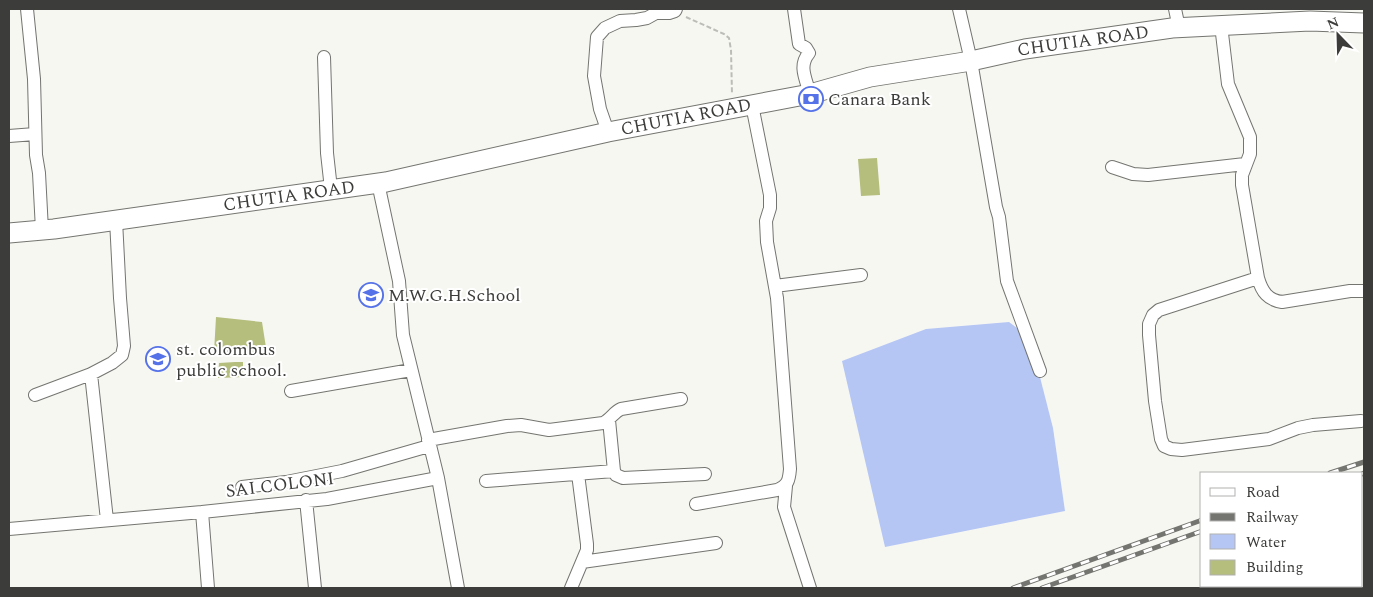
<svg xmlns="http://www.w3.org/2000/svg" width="1373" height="597" font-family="Spectral,serif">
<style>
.water{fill:#b5c6f5}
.building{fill:#b5be7d}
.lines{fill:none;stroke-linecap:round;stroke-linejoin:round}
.street-casing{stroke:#747470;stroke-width:14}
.secondary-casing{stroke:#747470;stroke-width:21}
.path{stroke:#bcbcb8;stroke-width:2;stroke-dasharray:5 2.5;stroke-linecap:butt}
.street{stroke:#fff;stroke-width:12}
.secondary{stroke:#fff;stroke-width:19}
.rail-casing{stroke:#747471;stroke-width:5}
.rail{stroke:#fff;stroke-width:3;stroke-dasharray:9;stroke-linecap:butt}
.labels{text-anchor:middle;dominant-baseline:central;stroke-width:4;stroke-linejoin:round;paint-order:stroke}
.street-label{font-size:18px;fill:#3c3c3a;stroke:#fff}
.poi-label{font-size:18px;fill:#3c3c3a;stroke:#fff;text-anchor:start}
</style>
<rect width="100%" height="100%" fill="#f7f7f2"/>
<!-- water -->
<path class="water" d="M1009,322L1030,338L1053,428L1065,511L885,547L842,361L926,329Z"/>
<!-- building -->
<path class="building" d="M877,158L880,195L861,196L858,159Z
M216,317L262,322L267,354L214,352Z
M235,362H243V377L218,378L219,363Z"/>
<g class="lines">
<defs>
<path id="street" d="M27,9L34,79L36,155L39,173L42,230
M794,9L799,44L806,48L809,53C798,66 806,79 810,94
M959,9L971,61L996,207L999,217L1007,281L1040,371
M1175,9L1179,28
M1221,25L1228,84L1250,137V154L1242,175V185L1258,278C1262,292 1268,300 1282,302L1350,291H1364
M324,57L327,153L331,189
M608,132L600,109L594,76L597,37L605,28L620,21L636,20L647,18L656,13H669L675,11L676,9
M9,136L35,134
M1112,167L1133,174L1148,175L1245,164
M378,183L399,281L403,335L438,478L458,588
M1258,278L1159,310L1153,315L1149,324V335L1155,401L1161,439L1164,446L1171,449L1182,450L1269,439L1298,428L1313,425L1361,421
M775,286L861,275
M91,374L107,520
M291,391L411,370
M35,395L91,374L112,363L122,355L124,346L120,298L116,220
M609,420L614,471L616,475L623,478L705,474
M428,440L507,426L521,425L549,430L603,423C611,419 614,412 621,409L681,399
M486,481L614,471
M786,486L784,507L810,588
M242,487L286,482L342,471L429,446
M306,500L315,588
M696,504L777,490C788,485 789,481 790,469L777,298L767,242L766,221L770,208V195L752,105
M9,529L202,512
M582,562L716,543
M208,588L202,512L327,499L438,478
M571,588L587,550V544L578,474"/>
<path id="secondary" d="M9,233L54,229L386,182L608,132L810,94L870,77L971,61L1025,49L1172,28L1310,21L1364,23"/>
</defs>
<!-- street casing -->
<use href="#street" class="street-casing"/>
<!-- secondary casing -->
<use href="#secondary" class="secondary-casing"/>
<!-- path -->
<path class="path" d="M686,17L724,34L729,38L731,50L732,94"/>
<!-- street -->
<use href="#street" class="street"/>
<!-- secondary -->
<use href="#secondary" class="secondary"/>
<defs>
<path id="rail" d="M1330,473L1364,462
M1362,474L1364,473
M1013,588L1202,520
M1042,588L1202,531"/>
</defs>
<!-- rail casing -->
<use href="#rail" class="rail-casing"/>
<!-- rail -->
<use href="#rail" class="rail"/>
</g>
<!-- icons -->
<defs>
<symbol id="bank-ring" viewBox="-11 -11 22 22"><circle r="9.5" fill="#fff" stroke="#5572e8" stroke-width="1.5"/><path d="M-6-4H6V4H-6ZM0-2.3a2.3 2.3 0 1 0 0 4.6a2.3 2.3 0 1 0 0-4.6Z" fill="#5572e8"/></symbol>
<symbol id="school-ring" viewBox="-11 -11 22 22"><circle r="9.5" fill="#fff" stroke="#5572e8" stroke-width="1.5"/><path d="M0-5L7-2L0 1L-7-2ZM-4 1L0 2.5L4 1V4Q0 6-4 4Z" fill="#5572e8"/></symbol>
</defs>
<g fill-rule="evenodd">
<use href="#bank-ring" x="797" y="85" width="28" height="28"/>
<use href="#school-ring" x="357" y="281" width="28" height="28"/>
<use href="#school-ring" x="144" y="345" width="28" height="28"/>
</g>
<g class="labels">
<!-- street labels -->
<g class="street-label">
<text transform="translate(1083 41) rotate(-8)">CHUTIA ROAD</text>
<text transform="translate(686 117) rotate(-11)">CHUTIA ROAD</text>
<text transform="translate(289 196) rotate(-8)">CHUTIA ROAD</text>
<text transform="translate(280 485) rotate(-7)">SAI COLONI</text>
</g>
<!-- poi labels -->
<g class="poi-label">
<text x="828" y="99">Canara Bank</text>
<text x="388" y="295">M.W.G.H.School</text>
<text x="176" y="349">st. colombus<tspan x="176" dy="21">public school.</tspan></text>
</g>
</g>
<!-- border -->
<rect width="1373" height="597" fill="none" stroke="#3c3c3a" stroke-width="20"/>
<!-- legend -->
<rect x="1200" y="472" width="162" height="115" fill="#ffffff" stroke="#b1b1b0"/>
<rect x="1210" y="488" width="25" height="8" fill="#ffffff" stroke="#b1b1b0"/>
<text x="1246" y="497" font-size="15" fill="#3c3c3a">Road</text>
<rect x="1210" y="513" width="25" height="8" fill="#747471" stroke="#b1b1b0"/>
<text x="1246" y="522" font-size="15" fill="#3c3c3a">Railway</text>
<rect x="1210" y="534" width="25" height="15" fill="#b5c6f5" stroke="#b1b1b0"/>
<text x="1246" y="547" font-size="15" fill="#3c3c3a">Water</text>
<rect x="1210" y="560" width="25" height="15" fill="#b5be7d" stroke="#b1b1b0"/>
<text x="1246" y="572" font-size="15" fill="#3c3c3a">Building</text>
<!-- north arrow -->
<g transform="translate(1338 35) rotate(337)" stroke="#ffffff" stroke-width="4" paint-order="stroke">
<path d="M0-4L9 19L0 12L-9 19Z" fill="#3c3c3a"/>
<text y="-8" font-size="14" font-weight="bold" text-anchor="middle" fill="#3c3c3a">N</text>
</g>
</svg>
